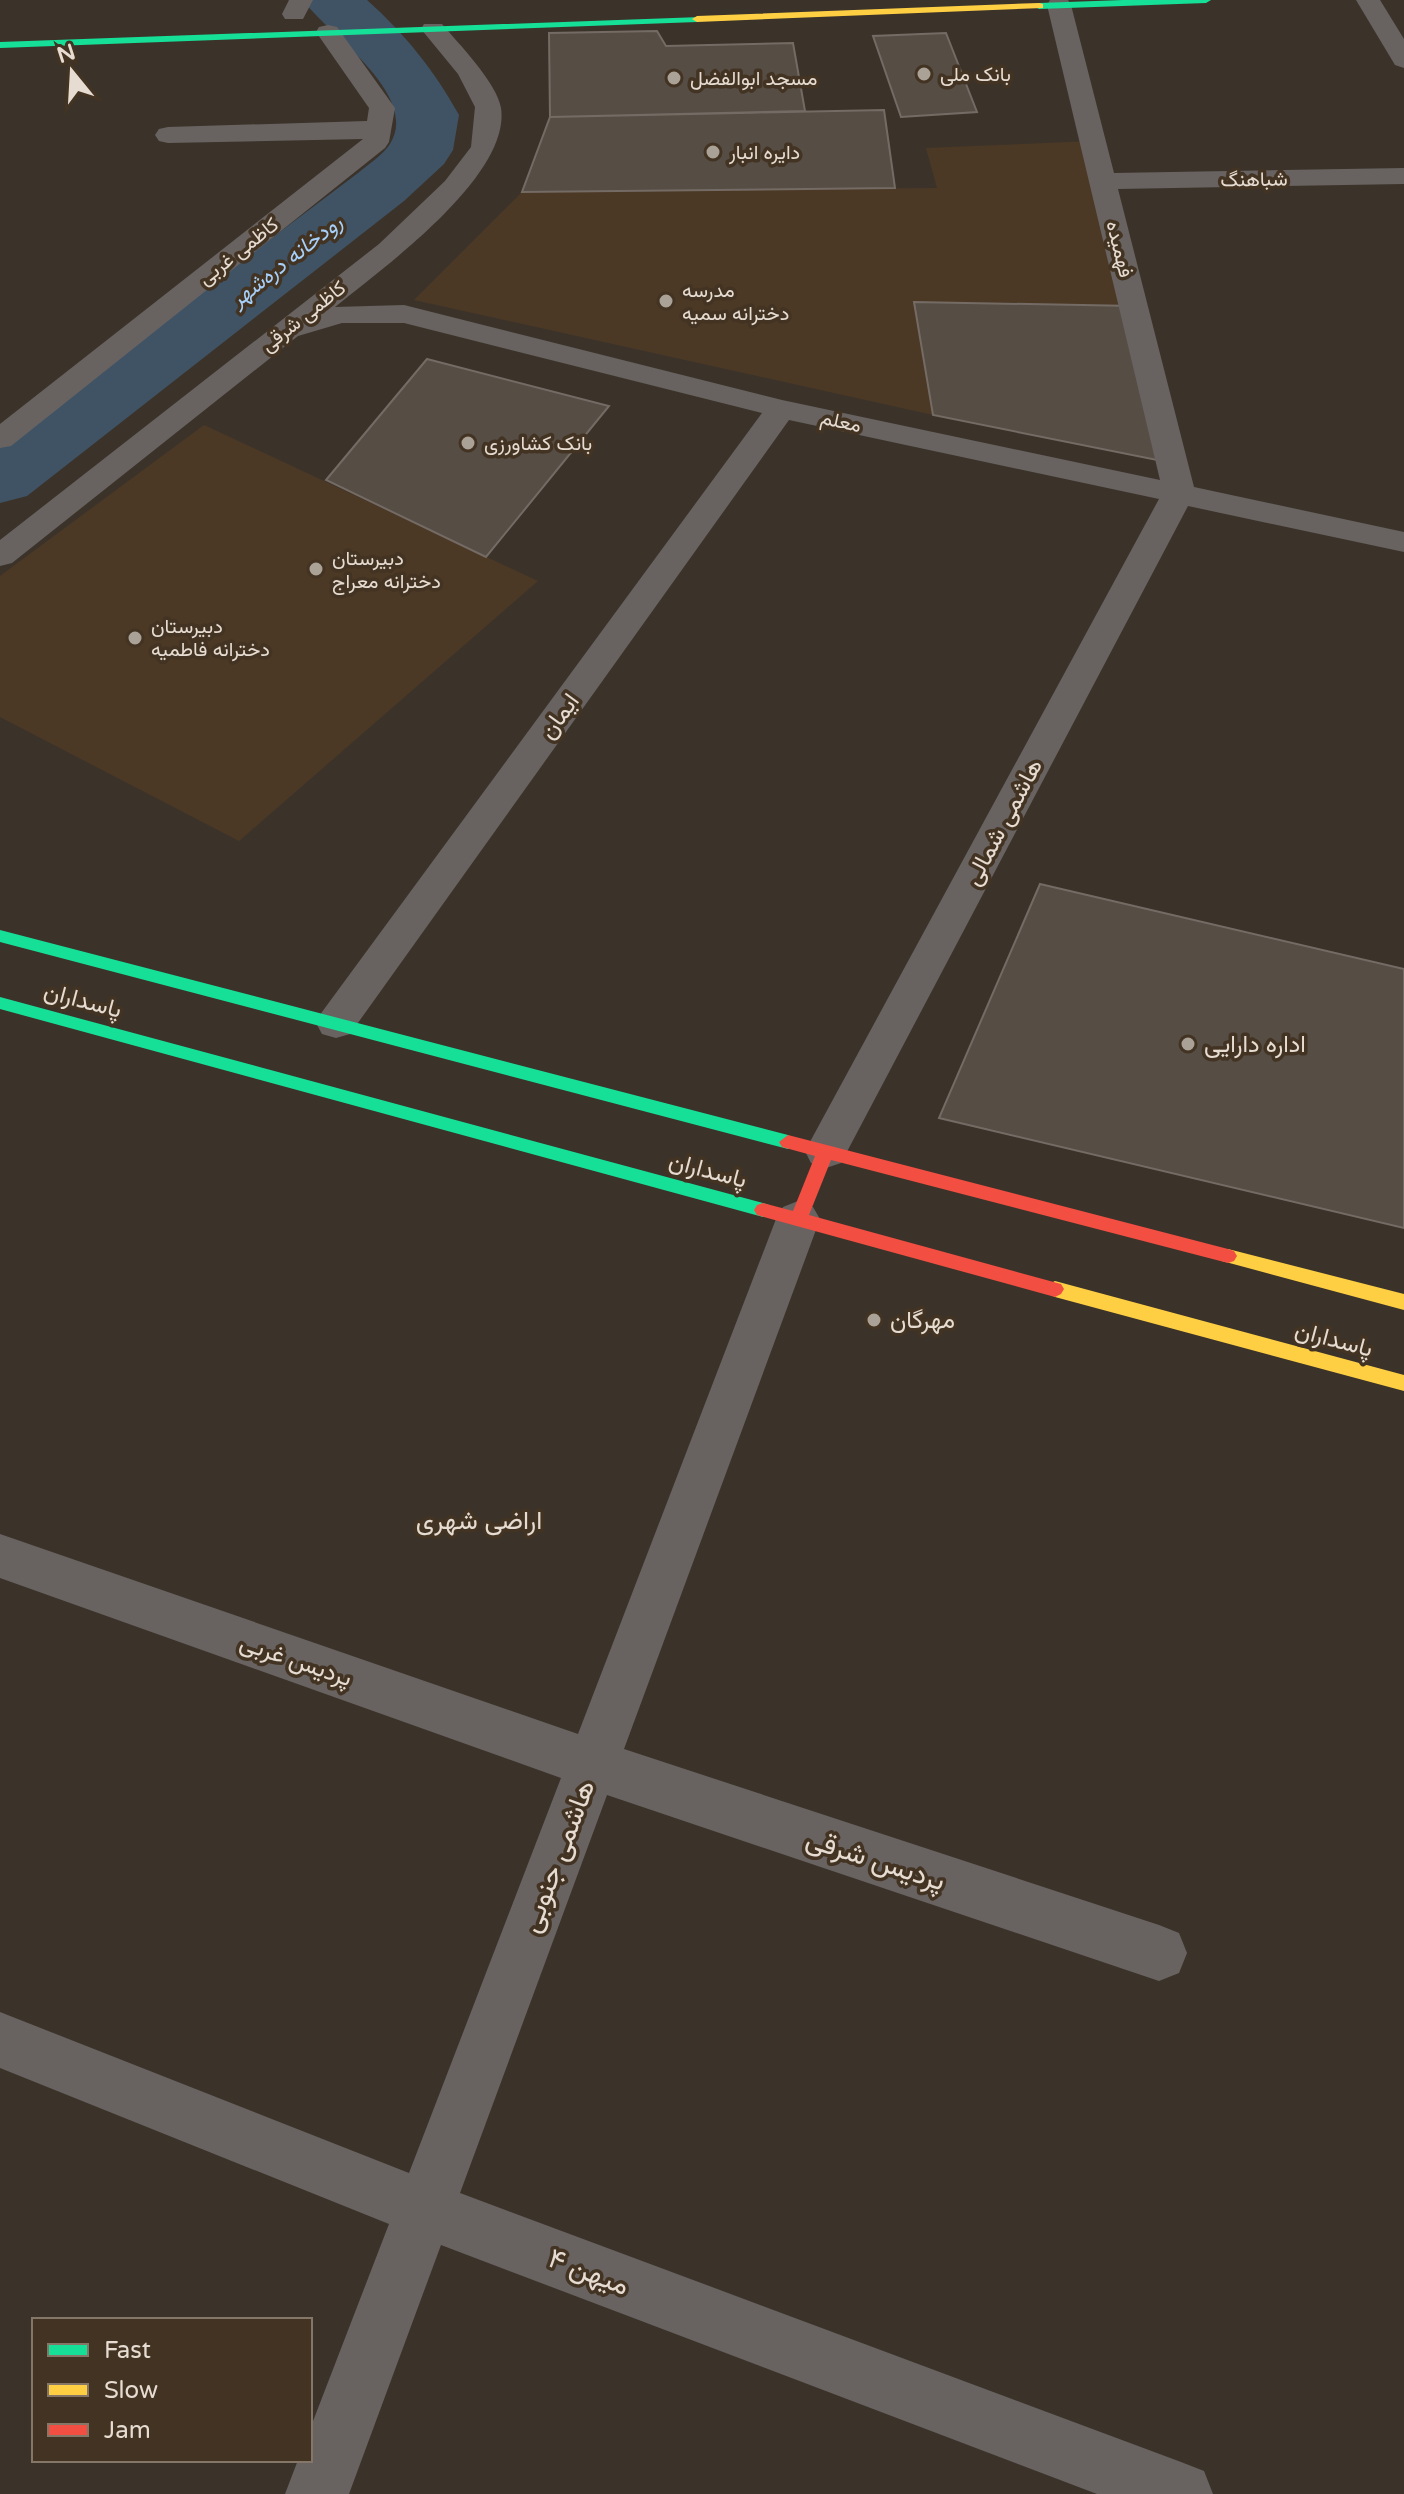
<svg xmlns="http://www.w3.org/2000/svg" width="1404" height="2494" viewBox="0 0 1404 2494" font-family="'Varela Round',Vazirmatn,sans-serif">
<rect width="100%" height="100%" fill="#3b332a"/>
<!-- built -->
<path fill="#4c3925" d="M 1093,141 L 1134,306 L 914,302 L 933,415 L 414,300 L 522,192 L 937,188 L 926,148 Z
M 204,425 L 538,581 L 239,841 L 0,717 L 0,576 Z"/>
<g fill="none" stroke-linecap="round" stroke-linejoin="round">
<!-- river -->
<path fill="#405365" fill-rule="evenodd" d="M 303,0 L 367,0 C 405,34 434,70 459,115 L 453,150 L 444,164 L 404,201 L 27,496 L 0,503 L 0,443 L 358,173 C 367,165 383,155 390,144 C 421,94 327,34 303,0 Z"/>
</g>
<!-- building -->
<path fill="#564d45" stroke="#746b65" stroke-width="2" d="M 657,31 L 666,46 L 793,43 L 805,111 L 550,117 L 549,33 Z
M 946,33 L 977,112 L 901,117 L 873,36 Z
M 884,110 L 895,188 L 522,192 L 550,117 Z
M 914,302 L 1134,306 L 1172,463 L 933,415 Z
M 427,359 L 609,406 L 486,557 L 326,480 Z
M 1040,884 L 1404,969 L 1404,1228 L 939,1118 Z"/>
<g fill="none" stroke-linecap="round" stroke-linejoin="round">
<!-- street -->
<path fill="#686361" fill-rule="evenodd" d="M 289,0 L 313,0 L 303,19 L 285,19 L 282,14 Z
M 1050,0 L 1068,0 L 1071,5 L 1114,173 L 1404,168 L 1404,184 L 1118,189 L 1194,487 L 1404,532 L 1404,552 L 1188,506 L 841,1163 L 826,1168 L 811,1163 L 805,1151 L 1159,499 L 789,420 L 350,1034 L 336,1038 L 322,1034 L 316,1023 L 322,1012 L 762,413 L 404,323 L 342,323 L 298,336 L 12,563 L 0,566 L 0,540 L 379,244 L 445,181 L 471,147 L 475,107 L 458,74 L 421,29 L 424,24 L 442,24 C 458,43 497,83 501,108 C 511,176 383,268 335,307 L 404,305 L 782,400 L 1160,480 L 1047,5 Z
M 1356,0 L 1380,0 L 1404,39 L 1404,68 L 1395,65 Z
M 328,25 L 337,27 L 395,108 L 389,142 L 385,148 L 11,446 L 0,448 L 0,424 L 363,139 L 168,143 L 159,141 L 155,135 L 159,129 L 168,127 L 367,121 L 369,108 L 316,32 L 319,27 Z
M 798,1201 L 813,1207 L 820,1219 L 624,1749 L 1159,1925 L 1179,1933 L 1187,1953 L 1179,1973 L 1159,1981 L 607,1795 L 460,2193 L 1181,2462 L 1204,2471 L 1213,2494 L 1097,2494 L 441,2245 L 349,2494 L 285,2494 L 298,2460 L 310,2460 L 310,2429 L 389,2224 L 0,2068 L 0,2012 L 409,2173 L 561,1778 L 0,1578 L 0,1534 L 578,1734 L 776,1219 L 783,1207 Z"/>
<!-- fast -->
<path fill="#16e098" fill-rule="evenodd" d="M 1123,0 L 1211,0 L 1206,3 L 1039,9 L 1034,6 L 1039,3 Z
M 701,17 L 702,19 L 697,22 L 0,48 L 0,42 Z
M 0,930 L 788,1135 L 797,1142 L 788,1149 L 0,942 Z
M 0,997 L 763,1203 L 769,1205 L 772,1210 L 769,1215 L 763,1217 L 0,1009 Z"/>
<!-- slow -->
<path fill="#ffcf43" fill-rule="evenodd" d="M 1039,3 L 1043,4 L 1043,8 L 697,22 L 692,19 L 697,16 Z
M 1228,1249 L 1404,1294 L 1404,1310 L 1222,1261 L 1219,1256 L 1222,1251 Z
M 1055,1281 L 1404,1375 L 1404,1391 L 1055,1297 L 1049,1294 L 1046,1289 L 1049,1284 Z"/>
<!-- jam -->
<path fill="#f24e42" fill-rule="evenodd" d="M 788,1135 L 1228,1249 L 1234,1251 L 1237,1256 L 1234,1261 L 1228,1263 L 831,1160 L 809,1215 L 1061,1284 L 1064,1289 L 1061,1294 L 1055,1297 L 757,1215 L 754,1210 L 757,1205 L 763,1203 L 793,1211 L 815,1156 L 782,1147 L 779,1142 Z"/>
</g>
<!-- markers -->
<g fill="#aaa197" stroke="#433322" stroke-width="3">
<circle cx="924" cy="74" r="8"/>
<circle cx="674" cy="78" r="8"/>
<circle cx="713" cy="152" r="8"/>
<circle cx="666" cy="301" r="8"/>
<circle cx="468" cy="443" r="8"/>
<circle cx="316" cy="569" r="8"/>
<circle cx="135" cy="638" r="8"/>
<circle cx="1188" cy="1044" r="8"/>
<circle cx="874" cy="1320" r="8"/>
</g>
<g text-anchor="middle" stroke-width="7" stroke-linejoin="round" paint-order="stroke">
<!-- far-poi labels -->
<g font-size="20" fill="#e6dcd2" stroke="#433322" text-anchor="start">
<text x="940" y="81">بانک ملی</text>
<text x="690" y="85">مسجد ابوالفضل</text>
<text x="729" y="159">دایره انبار</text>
<text x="682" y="297">مدرسه<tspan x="682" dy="23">دخترانه سمیه</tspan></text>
<text x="484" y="450">بانک کشاورزی</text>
<text x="332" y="565">دبیرستان<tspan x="332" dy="23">دخترانه معراج</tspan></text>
<text x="151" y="633">دبیرستان<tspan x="151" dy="23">دخترانه فاطمیه</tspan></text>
</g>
<!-- far-street labels -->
<g font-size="20" fill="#e6dcd2" stroke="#433322">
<text transform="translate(1254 179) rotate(-1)" y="7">شباهنگ</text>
<text transform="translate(1120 249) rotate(76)" y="7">فهمیده</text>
<text transform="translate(238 251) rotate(-38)" y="7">کاظمی غربی</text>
<text transform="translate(303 316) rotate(-38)" y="7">کاظمی شرقی</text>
<text transform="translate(841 421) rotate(12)" y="7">معلم</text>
</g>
<!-- far-water labels -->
<g font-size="22" font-style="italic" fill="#a6d0fa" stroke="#433322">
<text transform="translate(286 260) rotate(-38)" y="8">رودخانه دره‌شهر</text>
</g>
<!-- street labels -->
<g font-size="24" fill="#e6dcd2" stroke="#433322">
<text transform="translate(559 716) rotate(-54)" y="8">ایمان</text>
<text transform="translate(1003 822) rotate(-62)" y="8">هاشمی شمالی</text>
<text transform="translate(83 1000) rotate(15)" y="8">پاسداران</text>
<text transform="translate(708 1170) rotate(15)" y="8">پاسداران</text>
<text transform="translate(1334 1339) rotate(15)" y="8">پاسداران</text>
<text transform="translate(296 1660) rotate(19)" y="8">پردیس غربی</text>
</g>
<!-- poi labels -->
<g font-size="24" fill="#e6dcd2" stroke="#433322" text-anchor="start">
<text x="1204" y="1052">اداره دارایی</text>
<text x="890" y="1328">مهرگان</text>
</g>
<!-- neighbourhood labels -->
<g font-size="26" fill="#e6dcd2" stroke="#433322">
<text x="479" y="1529">اراضی شهری</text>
</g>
<!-- near-street labels -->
<g font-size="28" fill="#e6dcd2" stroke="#433322">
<text transform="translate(557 1856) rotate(-69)" y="10">هاشمی جنوبی</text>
<text transform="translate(876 1859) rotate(18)" y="10">پردیس شرقی</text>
<text transform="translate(589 2271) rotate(21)" y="10">میهن ۴</text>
</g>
</g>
<!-- legend -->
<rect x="32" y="2318" width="280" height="144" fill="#433322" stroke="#847768" stroke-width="2"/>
<rect x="48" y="2344" width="40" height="12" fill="#16e098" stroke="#847768" stroke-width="2"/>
<text x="104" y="2358" font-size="24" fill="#e6dcd2">Fast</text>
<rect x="48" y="2384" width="40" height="12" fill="#ffcf43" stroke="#847768" stroke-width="2"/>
<text x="104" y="2398" font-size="24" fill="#e6dcd2">Slow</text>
<rect x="48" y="2424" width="40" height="12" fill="#f24e42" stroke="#847768" stroke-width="2"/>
<text x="104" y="2438" font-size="24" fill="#e6dcd2">Jam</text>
<!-- north arrow -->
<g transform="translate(72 72) rotate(342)" stroke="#433322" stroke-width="6" paint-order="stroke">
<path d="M0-6L14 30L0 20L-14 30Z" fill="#e6dcd2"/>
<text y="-12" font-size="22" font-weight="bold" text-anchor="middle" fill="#e6dcd2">N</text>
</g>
</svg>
